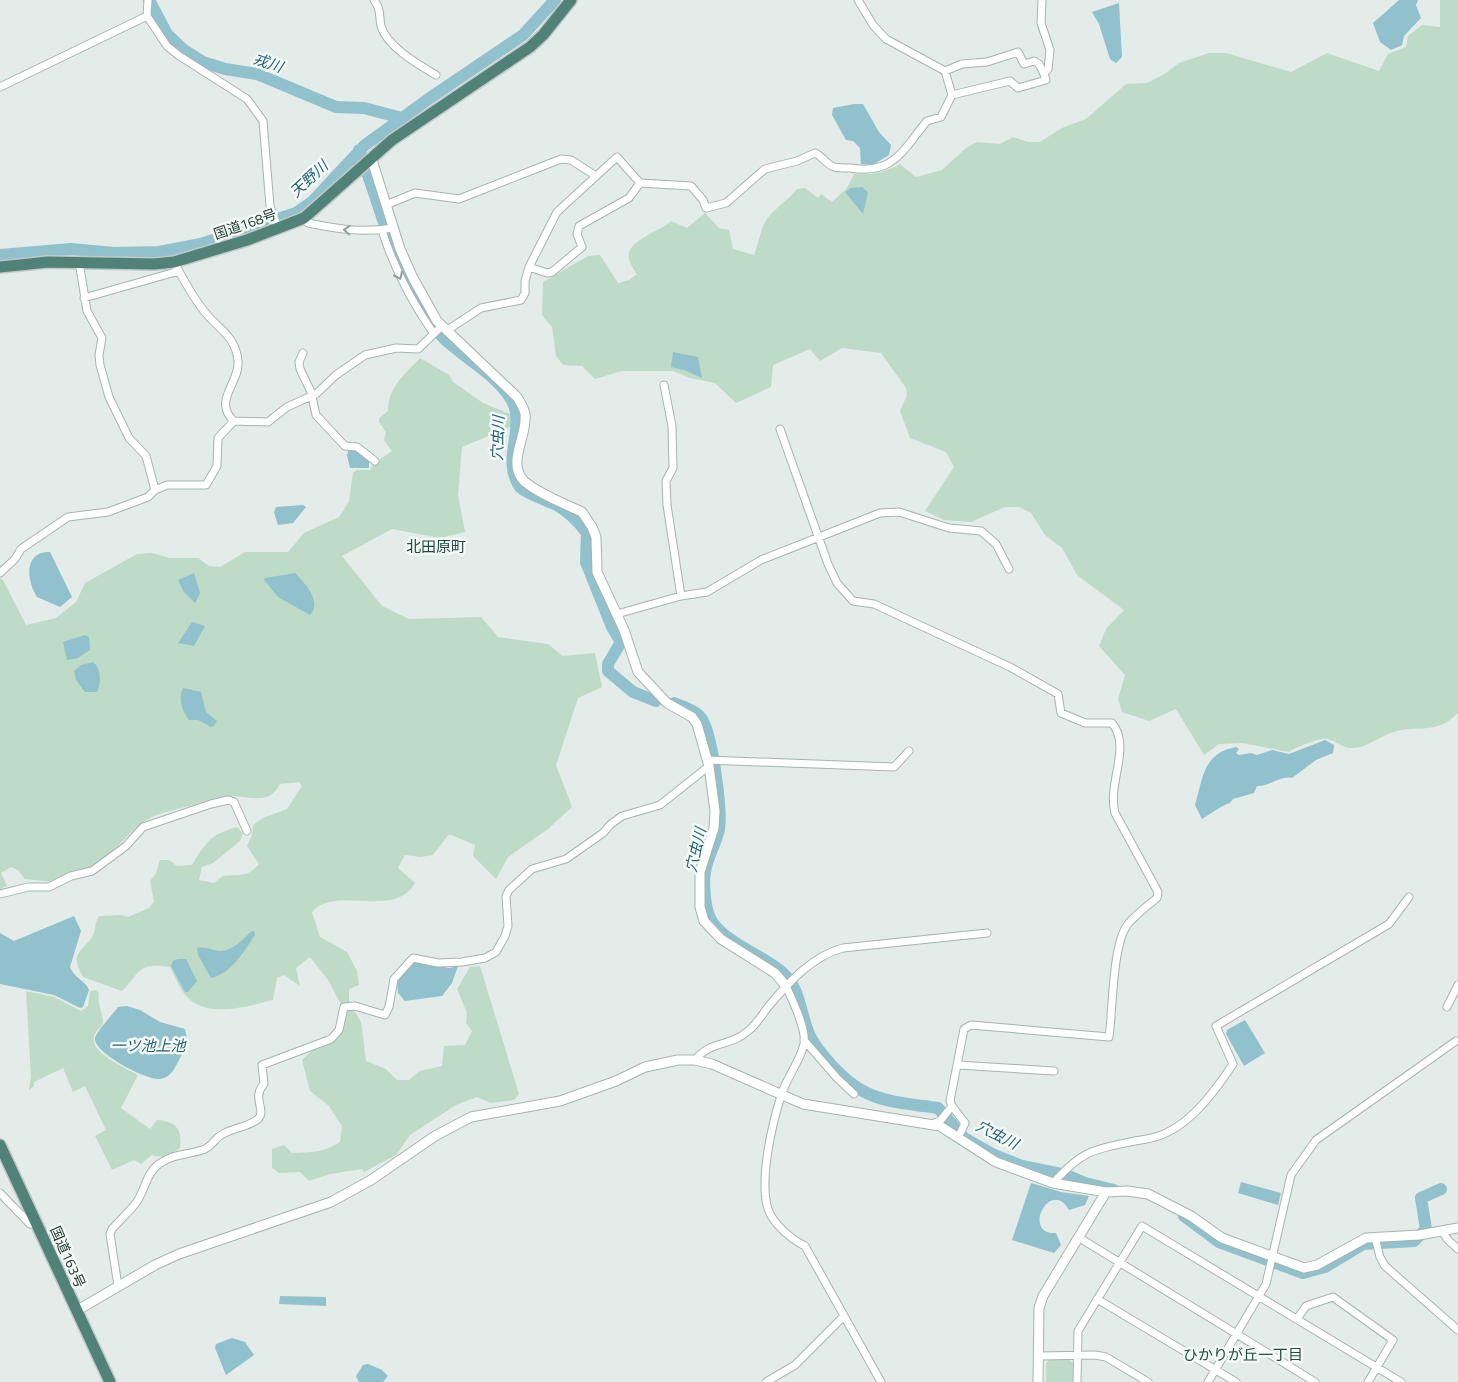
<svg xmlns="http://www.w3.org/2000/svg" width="1458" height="1382" viewBox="0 0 1458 1382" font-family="'Titillium Web','Noto Sans JP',sans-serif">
<rect width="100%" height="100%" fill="#e3ece8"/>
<!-- green -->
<path fill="#bedbc7" d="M 1440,0 L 1458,0 L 1458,713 C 1435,737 1417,723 1391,733 C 1379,737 1364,749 1352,748 C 1342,748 1336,740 1327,739 C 1320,737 1295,748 1289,752 L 1242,743 L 1219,744 L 1204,755 L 1176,709 L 1149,721 L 1122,712 L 1118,699 L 1125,675 L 1099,646 L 1106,629 L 1124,610 L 1077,575 L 1062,548 L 1045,535 L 1031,513 L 1019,507 L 1005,507 L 971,522 L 944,520 L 925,511 L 954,467 L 946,452 L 910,438 L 900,411 L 907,395 L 906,388 L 881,353 L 842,348 L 820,361 L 810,349 L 773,365 L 771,387 L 736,403 L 715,383 L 690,378 L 673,371 L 622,371 L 595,379 L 582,366 L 563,365 L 556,356 L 552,327 L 542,315 L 543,282 L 588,256 L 600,255 L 618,283 L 629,280 L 637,274 C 634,270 630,264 629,259 C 624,241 660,232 671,221 L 687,228 L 705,213 L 719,228 L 729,230 L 733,249 L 754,255 C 758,245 760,233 764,224 C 771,210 788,201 797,189 L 805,188 L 818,198 L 821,194 L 832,202 L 847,188 L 854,174 C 871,175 885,173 900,164 L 916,177 L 942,170 L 966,148 L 977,142 L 1000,144 L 1013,137 L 1028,142 L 1040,142 L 1062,128 L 1086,119 L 1126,84 L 1147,83 L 1163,75 L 1179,63 L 1209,53 L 1226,53 L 1291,72 L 1327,53 L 1379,71 L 1388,54 L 1406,47 L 1408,36 L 1422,25 L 1440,27 Z
M 420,358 L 449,375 L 453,382 L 483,403 L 510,414 L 513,419 L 513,426 L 462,447 L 458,495 L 465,532 L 440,538 L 392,529 L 342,556 L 382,606 L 409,619 L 481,617 L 498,637 L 548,644 L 563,656 L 595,653 L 602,687 L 578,698 L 556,765 L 572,807 L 548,829 L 508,857 L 496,879 L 473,856 L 475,845 L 449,834 L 433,855 L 421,857 L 405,855 L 398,868 L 415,883 C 394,920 336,884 312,912 L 320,937 L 347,952 L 357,971 L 359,985 L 349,989 L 349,1001 L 361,1022 L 366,1061 L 386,1069 L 397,1080 L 409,1080 L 420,1071 L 442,1066 L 444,1046 L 465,1045 L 472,1031 L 466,1023 L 467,1013 L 457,989 L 470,967 L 480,966 L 519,1094 L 514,1100 L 491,1103 L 477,1097 L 456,1105 L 410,1135 L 396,1155 L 364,1172 L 362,1169 L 330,1174 L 309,1181 L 300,1172 L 279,1173 L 272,1168 L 272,1149 L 284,1145 L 292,1153 C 312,1152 323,1153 340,1142 L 342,1126 L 329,1106 L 310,1091 L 302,1060 L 315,1048 L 328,1045 L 341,1030 L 346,1014 L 328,980 L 310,957 L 296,968 L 300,986 L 284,975 L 277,978 L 273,1000 C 248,1006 208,1019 187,997 C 180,990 175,976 170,967 C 137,962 141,972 122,991 L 83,977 C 68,951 84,952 93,935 C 96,929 95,922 99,916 L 121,915 L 128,917 L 149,908 L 154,902 L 150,881 L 156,873 L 160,860 L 169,860 L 177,866 L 192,865 C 207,841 210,835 237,827 L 243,833 L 240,841 L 213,863 L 202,867 L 199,880 L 214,883 L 223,876 C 239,874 247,878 259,864 L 247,846 L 252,835 L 253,825 L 263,818 L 287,809 L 302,786 L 299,782 L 280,784 C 270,805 251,797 233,796 C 221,796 207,801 196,804 C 181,809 162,811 148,819 C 130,830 117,850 99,862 C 85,872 68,872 54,882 L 25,879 L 18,870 L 11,867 L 1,873 L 7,886 L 0,889 L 0,578 L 3,580 L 26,625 L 56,618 L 76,602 L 85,583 L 137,554 L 152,553 L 170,558 L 198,558 L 209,566 L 220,567 L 245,552 L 288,552 L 304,533 L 339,517 L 349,501 L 353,473 L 357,470 L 370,470 L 373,464 L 392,451 L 384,440 L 386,432 L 379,422 L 379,418 L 388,411 C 388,387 405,374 420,358 Z
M 96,990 L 99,993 C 97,1005 104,1017 103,1023 C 101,1028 96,1031 94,1036 C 89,1053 126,1068 138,1075 L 121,1108 L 150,1129 L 157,1120 C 177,1122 182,1129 180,1148 C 171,1155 163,1159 152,1155 L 141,1164 L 134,1160 L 112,1170 L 95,1136 L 106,1130 L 85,1086 L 73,1092 L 63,1068 L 34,1082 L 34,1086 L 29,1090 L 31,1076 L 26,991 L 54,997 L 81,1011 L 88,1006 L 90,991 Z
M 1050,1359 L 1069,1360 L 1073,1363 L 1073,1382 L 1046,1382 L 1046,1363 Z"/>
<!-- water -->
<path fill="#90c1cc" d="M 1399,0 L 1418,0 L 1416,5 L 1421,18 L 1404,36 L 1402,45 L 1391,50 L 1380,42 L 1373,23 Z
M 1119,3 L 1122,57 L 1116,63 L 1110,59 L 1099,24 L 1092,12 Z
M 854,104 L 863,104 L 879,132 L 891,145 L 889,155 L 873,165 L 861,164 L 860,148 L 853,141 L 846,140 L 832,115 L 833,108 Z
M 862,187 L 868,192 L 863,214 L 845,192 L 851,188 Z
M 673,352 L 698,357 L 702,378 L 684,370 L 671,367 Z
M 349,448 L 357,450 L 369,461 L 369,468 L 350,468 L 347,455 Z
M 303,505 L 306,507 L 293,523 L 278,525 L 274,512 L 276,507 Z
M 50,552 L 72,597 L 60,607 L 37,597 C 26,580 24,551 50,552 Z
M 194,573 L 200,593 L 195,603 L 184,592 L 178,580 Z
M 295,573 C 304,582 323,602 310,615 L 278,597 L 264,580 L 265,578 Z
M 192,622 L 205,626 L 194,646 L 178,643 Z
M 85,635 L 89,637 L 90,650 L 78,658 L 67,660 L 63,642 Z
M 93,662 C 101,668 102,682 97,692 L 85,692 L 76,680 L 74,671 L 81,665 Z
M 183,688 L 201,692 L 206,712 L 217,721 L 214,726 L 211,727 L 198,720 L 189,720 C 182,712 178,697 183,688 Z
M 1325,740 L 1334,745 L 1333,753 L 1316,760 L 1292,778 C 1280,775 1269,787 1257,786 L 1254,793 L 1233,799 L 1230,803 C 1221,806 1210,814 1202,819 L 1195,805 C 1203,778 1203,753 1236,747 L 1239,749 L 1236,753 L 1239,755 L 1251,753 L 1257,755 L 1272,750 L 1289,754 Z
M 74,916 L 81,931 L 70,967 C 74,978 85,980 89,990 L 83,1007 L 80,1008 L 54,995 L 0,984 L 0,933 L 14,941 Z
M 252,931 L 254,931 L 255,935 C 245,950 231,974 211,978 L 198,955 L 197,948 C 206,946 213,951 221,951 C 233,951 244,938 252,931 Z
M 178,959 L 186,959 L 197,981 L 188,992 L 185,992 L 171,966 L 173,961 Z
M 413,961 L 449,968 L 458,966 L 452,983 L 442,996 L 405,1001 L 398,993 L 397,979 Z
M 127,1006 L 140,1010 L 160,1022 L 185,1029 C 188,1041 187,1047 180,1058 C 175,1067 172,1077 160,1079 C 148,1081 93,1053 95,1038 C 97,1031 113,1014 118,1007 Z
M 1245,1020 L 1265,1053 L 1244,1066 L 1226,1034 L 1227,1030 Z
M 1241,1182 L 1281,1193 L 1278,1205 L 1238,1193 Z
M 1031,1183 L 1061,1192 L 1089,1196 L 1085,1205 L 1069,1210 C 1050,1177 1021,1235 1056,1233 L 1061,1245 L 1054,1253 L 1012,1240 Z
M 280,1296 L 326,1297 L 326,1306 L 279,1304 Z
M 232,1338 L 245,1342 L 254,1355 L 226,1375 L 215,1348 L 216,1344 Z
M 368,1364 L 382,1370 L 388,1376 L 383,1382 L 359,1382 L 356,1376 L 363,1365 Z"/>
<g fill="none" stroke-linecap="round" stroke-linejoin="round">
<!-- river -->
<path stroke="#90c1cc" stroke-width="12" d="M 149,0 L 167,34 L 184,50 L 203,62 L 225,69 L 257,74 L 336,107 L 364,108 L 402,118
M 359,150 C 382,209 395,276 434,327 C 455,355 493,369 511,399 C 528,427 500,458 520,487 C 525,493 548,501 557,505 C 569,512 579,522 587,533 L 586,562 L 612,627 L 621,642 L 608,664 L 608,671 L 633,692 L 656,701
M 0,255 L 71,249 L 114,253 L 159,252 L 201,244 L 296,213 L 312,202 L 365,145 L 427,100 L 523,35 L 555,0
M 674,703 C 683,707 695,710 701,718 C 712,732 722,810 719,829 C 716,844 707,857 705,872 C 703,883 705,903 708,913 C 715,940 765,955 784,974 C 801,990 800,1015 810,1036 C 814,1044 821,1053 827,1060 C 862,1102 888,1101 938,1108 L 964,1138 L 992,1154 L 1022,1166 L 1066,1175 L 1085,1183 L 1114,1190
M 1184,1216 L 1219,1242 L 1303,1273 L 1325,1267 L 1363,1244 L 1414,1241 L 1426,1229 L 1421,1198 L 1441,1189"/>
<defs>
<path id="minor" d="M 148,0 L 147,16 L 167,46 L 178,55 L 247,99 L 263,121 L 270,206 L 278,228
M 374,0 C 381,9 379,16 381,26 C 387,47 419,65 436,75
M 858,0 L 873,25 L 886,39 L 945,71 L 952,95 L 1010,81 L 1018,88 L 1046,80 L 1044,74 L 1048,69 L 1050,50 L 1041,23 L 1042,0
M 945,71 L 962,64 L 987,62 L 1018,52 L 1024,64 L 1034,61 L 1039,64 L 1044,74
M 0,87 L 147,16
M 386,205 L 415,193 L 459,199 L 561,159 L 571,160 L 596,176
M 304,218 L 308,223 C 337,229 363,233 393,228
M 382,230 C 394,269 411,301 434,334
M 79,262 L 87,311 L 102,338 L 99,355 L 100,365 L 109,397 L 129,438 L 146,456 L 155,490
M 174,262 C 183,279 192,296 204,311 C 217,328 236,336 238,361 C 240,383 212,401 234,421 L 268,422 L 287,407 L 316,394 L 336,375 L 365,355 L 396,348 L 418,349 L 441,327
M 529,267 L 547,273 L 552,272 L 582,247 L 577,234 L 579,226 L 629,198 L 640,183
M 84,298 L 179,271
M 446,331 L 481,308 L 521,300 L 525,293 L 525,281 L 529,267 L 557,212 L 617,157 L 640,183 L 691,186 L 703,200 L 706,208 L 726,203 L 765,169 L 797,161 L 815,153 C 822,156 827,165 834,167 C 839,168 844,168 850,168 C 894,175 902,151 927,121 L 941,117 L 952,95
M 303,353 L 299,362 L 300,369 L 311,392 L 316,415 L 345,446 L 357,447 L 375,461
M 664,385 L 672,426 L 673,468 L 666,481 L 667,505 L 681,596
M 780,429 L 828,564 L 837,583 L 853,601 L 874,604 L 1010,667 L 1058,694 L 1061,713 L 1085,723 L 1112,723 C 1132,747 1107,783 1115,813 L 1158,892 L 1157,898 C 1147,906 1136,914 1128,924 C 1112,944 1113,1010 1109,1037 L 971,1025 L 964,1029 L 950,1101 L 952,1106 L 940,1121 L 931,1124
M 0,573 L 15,559 L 21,549 L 68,517 L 108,512 L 148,497 L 155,490 L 167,485 L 206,485 L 217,466 L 218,438 L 234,421
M 617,614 L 681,596 L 707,592 L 761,560 L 880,513 L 899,512 L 949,528 L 981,531 L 996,544 L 1009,569
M 707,760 L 894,767 L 909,751
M 0,894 L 28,887 L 49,887 L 71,876 L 92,871 L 126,846 L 143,827 L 211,804 L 228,800 L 234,802 L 247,831
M 786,986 C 792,999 807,1030 804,1044 C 800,1062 786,1078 781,1096 C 772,1124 759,1180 768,1209 C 773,1224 791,1239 805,1246 L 881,1382
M 1447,1007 L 1458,985
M 804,1040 L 837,1078 L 854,1094
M 695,1060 C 711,1040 730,1047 748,1031 C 756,1025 762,1015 768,1007 C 788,983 812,956 843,948 L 987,933
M 958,1065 L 1054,1071
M 952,1106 L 965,1123 L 958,1138
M 1053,1183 C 1083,1150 1092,1150 1135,1141 C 1146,1139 1158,1138 1168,1132 C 1195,1119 1217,1088 1233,1064 L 1216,1026 L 1389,924 L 1409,897
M 0,1193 L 30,1224 L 37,1223
M 1442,1231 L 1448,1240 L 1458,1249
M 1078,1237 L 1315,1382
M 1375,1237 L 1380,1257 L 1385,1266 L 1458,1330
M 118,1286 L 110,1234 L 112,1229 C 120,1220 129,1212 136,1203 C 145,1191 146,1173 159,1164 C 172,1154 187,1155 202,1150 C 212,1148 214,1138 223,1134 C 233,1128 248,1127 258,1119 C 267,1110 251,1098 264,1084 L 262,1065 L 331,1039 L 339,1030 L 344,1007 L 355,1006 L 385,1015 L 389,1007 L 394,979 L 413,958 L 438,963 L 462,962 L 485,958 L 496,952 L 505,936 L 508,926 L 506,896 L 509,890 L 532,869 L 566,859 L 603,833 L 611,824 L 622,816 L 660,805 L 709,766
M 1097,1299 L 1236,1382
M 1297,1319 L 1306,1306 L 1333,1297 L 1393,1340 L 1368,1382
M 1039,1356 L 1095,1355 L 1106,1357 L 1148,1382
M 766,1382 L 795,1365 L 844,1316
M 1077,1382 L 1078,1331 L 1142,1226 L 1401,1382
M 1208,1382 L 1266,1284 L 1291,1175 L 1316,1140 L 1456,1041"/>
<path id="tertiary" d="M 371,157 L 400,249 L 413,278 L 437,321 L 517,397 C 520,402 524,408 525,414 C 528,435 506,463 524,481 C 537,493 565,504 582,512 L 592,527 L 596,537 L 597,572 L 624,630 L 638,672 L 667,703 L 692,717 L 697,724 L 709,766 L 715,811 L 714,828 L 700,872 L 700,907 L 704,921 L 721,939 L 775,973 L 786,986
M 76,1311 L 155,1265 L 179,1254 L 331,1202 L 371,1180 L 435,1136 L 471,1117 L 560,1101 L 616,1081 L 645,1067 L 678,1060 L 695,1060 L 712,1064 L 803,1104 L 940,1126 L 996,1162 L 1053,1183 L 1106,1192 L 1127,1191 L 1148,1194 L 1191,1216 L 1222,1238 L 1304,1268 L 1317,1265 L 1366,1238 L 1419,1235 L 1458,1228
M 1038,1382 L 1039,1308 L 1043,1296 L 1106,1192"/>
<path id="trunk" d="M 0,267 L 48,262 L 154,264 L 174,262 L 247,240 L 304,218 L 392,140 L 530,47 L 543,35 L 571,0
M 0,1145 L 110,1382"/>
</defs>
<!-- minor casing -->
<use href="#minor" stroke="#a6b4af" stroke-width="9"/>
<!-- tertiary casing -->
<use href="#tertiary" stroke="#a6b4af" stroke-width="11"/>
<!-- trunk casing -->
<use href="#trunk" stroke="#c2c8c7" stroke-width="14"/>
<!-- minor -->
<use href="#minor" stroke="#fff" stroke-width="7"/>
<!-- tertiary -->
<use href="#tertiary" stroke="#fff" stroke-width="9"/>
<!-- trunk -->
<use href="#trunk" stroke="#508278" stroke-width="11"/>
</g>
<!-- one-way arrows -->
<defs><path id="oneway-chevron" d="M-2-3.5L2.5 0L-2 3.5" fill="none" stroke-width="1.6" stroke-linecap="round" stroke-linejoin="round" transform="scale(1.25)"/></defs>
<g stroke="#929e9a">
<use href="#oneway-chevron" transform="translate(347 230) rotate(-176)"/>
<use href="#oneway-chevron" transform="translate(399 276) rotate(66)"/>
</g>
<g text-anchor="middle" stroke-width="5" stroke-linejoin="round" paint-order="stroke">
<!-- street labels -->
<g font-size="14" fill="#243c36" stroke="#f4f9f6">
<text transform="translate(245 224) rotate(-19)" y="5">国道168号</text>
<text transform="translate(68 1257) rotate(66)" y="5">国道163号</text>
</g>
<!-- water labels -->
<g font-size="15" font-style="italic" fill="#236373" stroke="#f4f9f6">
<text transform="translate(268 63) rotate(19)" y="5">戎川</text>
<text transform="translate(309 179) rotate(-43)" y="5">天野川</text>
<text transform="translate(498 438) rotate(-88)" y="5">穴虫川</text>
<text transform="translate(696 850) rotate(-77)" y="5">穴虫川</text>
<text x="148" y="1051">一ツ池上池</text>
<text transform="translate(997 1135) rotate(27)" y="5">穴虫川</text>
</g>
<!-- neighbourhood labels -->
<g font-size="15" fill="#224c43" stroke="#f4f9f6">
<text x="436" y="552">北田原町</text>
<text x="1243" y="1360">ひかりが丘一丁目</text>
</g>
</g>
</svg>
